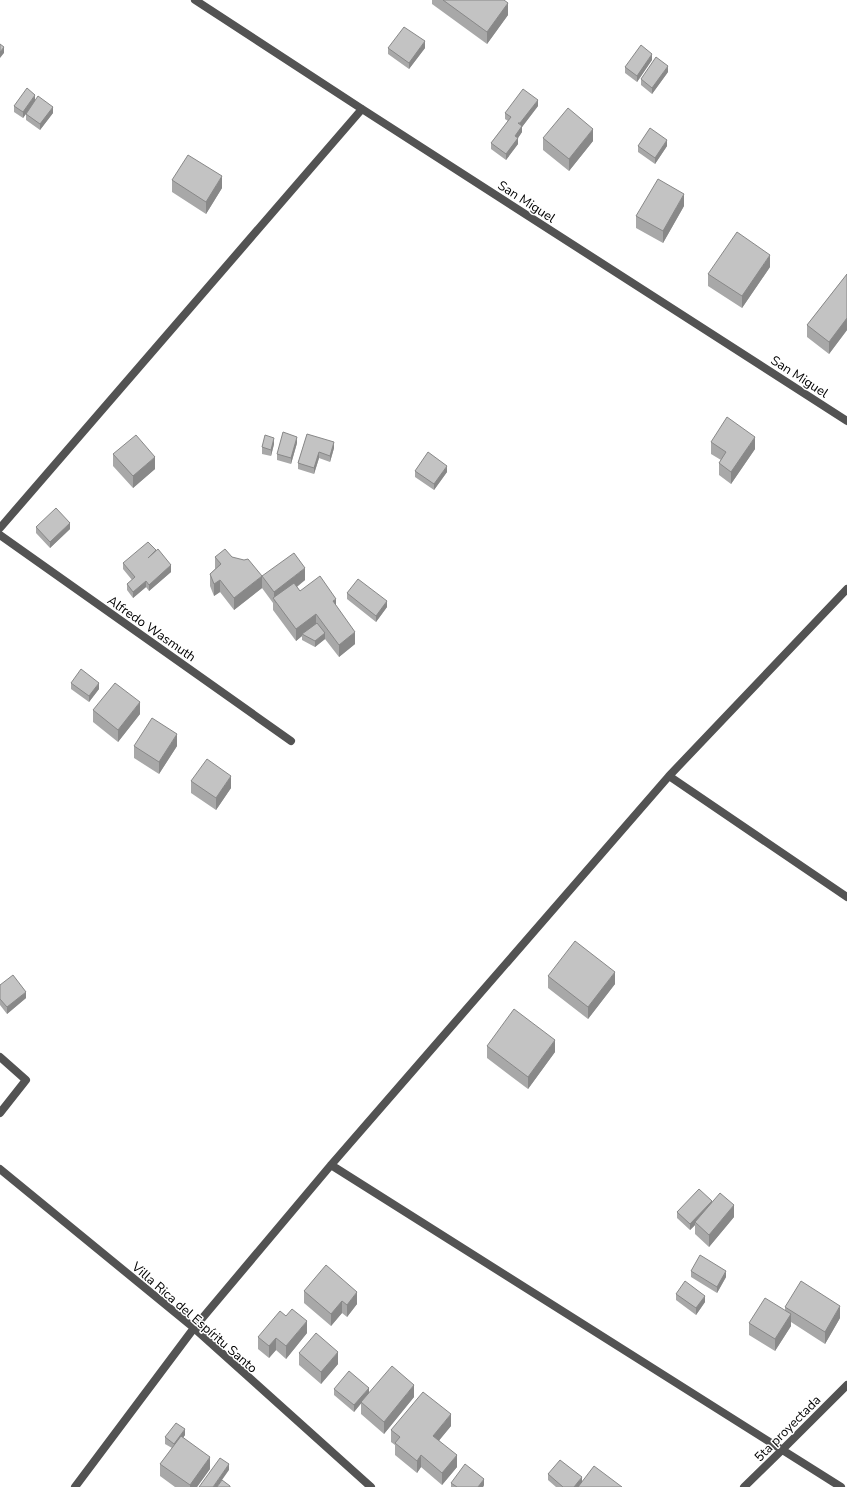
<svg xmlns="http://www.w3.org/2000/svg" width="847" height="1487" viewBox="0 0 847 1487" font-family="'Nunito Sans',sans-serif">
<rect width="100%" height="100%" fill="#fff"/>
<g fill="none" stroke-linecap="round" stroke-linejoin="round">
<!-- street -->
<path stroke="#535353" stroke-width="8" d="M 195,0 L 362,109 L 847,421
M 0,528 L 362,109
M 0,535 L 291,741
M 669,776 L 847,897
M 0,1057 L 26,1080 L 0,1113
M 331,1165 L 841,1487
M 0,1169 L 194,1328 L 371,1487
M 75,1487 L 194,1328 L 331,1165 L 669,776 L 847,589
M 744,1487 L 783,1449 L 847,1385"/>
</g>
<!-- wall -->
<path fill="#a8a8a8" d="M 432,0 L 504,0 L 508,15 L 487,44 L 432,4 Z
M 388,48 L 425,48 L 409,69 L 388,54 Z
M 652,60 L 637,82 L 625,73 L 625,67 Z
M 668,72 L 652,94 L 641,85 L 641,79 Z
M 35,101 L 53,113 L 40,130 L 26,120 L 26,114 L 23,118 L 14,112 L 14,106 Z
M 538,106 L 522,127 L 522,132 L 518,138 L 518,144 L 506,160 L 491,149 L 491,143 L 508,121 L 505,119 L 505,113 Z
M 543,138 L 593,141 L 569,171 L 543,150 Z
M 638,146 L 667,146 L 655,164 L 638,152 Z
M 172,180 L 222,188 L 206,214 L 172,192 Z
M 684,206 L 663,243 L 636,228 L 636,216 Z
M 770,267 L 742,308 L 708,286 L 708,274 Z
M 847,274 L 847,330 L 829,354 L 807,337 L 807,325 Z
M 307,434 L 334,448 L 330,462 L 319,458 L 314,474 L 298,469 L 298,463 Z
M 711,442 L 755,449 L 731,484 L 719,475 L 719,463 L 721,460 L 711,454 Z
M 297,443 L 291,464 L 277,460 L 277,454 Z
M 274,444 L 271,456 L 262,454 L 262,447 Z
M 113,454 L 155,469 L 133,488 L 113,466 Z
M 415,471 L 447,472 L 434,490 L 415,477 Z
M 36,527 L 70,529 L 50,548 L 36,533 Z
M 156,552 L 171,572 L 149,591 L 146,587 L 133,598 L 127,590 L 127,584 L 132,580 L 123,569 L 123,563 Z
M 215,557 L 232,557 L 262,588 L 234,610 L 220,592 L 214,596 L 210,586 L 210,574 L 215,569 Z
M 262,576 L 305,580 L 297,587 L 300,591 L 336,606 L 355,644 L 339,657 L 325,639 L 315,647 L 302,640 L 302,636 L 296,641 L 273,610 L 273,603 L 262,588 Z
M 347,593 L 387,607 L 376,622 L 347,599 Z
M 71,683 L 99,689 L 89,702 L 71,689 Z
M 93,710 L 140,714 L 118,742 L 93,722 Z
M 134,746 L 177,746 L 159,774 L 134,758 Z
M 191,781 L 231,788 L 216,810 L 191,793 Z
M 548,976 L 615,984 L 588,1019 L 548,988 Z
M 0,985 L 26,998 L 7,1014 L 0,1005 Z
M 487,1046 L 555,1052 L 528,1089 L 487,1058 Z
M 712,1202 L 734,1217 L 709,1247 L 695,1234 L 695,1225 L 690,1230 L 677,1218 L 677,1212 Z
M 691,1271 L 726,1277 L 717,1293 L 691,1277 Z
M 304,1291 L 357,1304 L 347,1317 L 342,1313 L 331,1326 L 304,1303 Z
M 676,1294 L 705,1302 L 696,1315 L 676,1300 Z
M 785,1307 L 840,1318 L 825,1344 L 791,1322 L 791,1326 L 775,1351 L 749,1335 L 749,1323 L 785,1311 Z
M 307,1333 L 286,1359 L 276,1350 L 269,1358 L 258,1349 L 258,1337 Z
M 299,1353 L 338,1364 L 321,1384 L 299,1365 Z
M 334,1389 L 369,1394 L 414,1397 L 384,1434 L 361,1414 L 361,1402 L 368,1394 L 354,1412 L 334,1395 Z
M 451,1426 L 439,1440 L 457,1467 L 442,1485 L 421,1467 L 417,1473 L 395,1455 L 395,1445 L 391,1442 L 391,1430 Z
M 185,1435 L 183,1438 L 210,1469 L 197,1487 L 175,1487 L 160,1476 L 160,1464 L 172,1448 L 165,1444 L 165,1437 Z
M 548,1474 L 582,1482 L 622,1487 L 556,1487 L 548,1480 Z
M 451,1483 L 484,1485 L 483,1487 L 451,1487 Z"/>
<!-- shaded-wall -->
<path fill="#888" d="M 508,3 L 508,15 L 487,44 L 487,32 Z
M 425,41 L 425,48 L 409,69 L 409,63 Z
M 4,47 L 4,53 L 0,58 L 0,52 Z
M 652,54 L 652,60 L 637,82 L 637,76 Z
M 668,66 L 668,72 L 652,94 L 652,88 Z
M 35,95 L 35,101 L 23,118 L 23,112 Z
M 538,100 L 538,106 L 522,127 L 522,132 L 518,138 L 518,144 L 506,160 L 506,154 L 515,136 L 520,129 L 520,123 Z
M 53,107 L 53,113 L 40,130 L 40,124 Z
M 593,129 L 593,141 L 569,171 L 569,159 Z
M 667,140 L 667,146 L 655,164 L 655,158 Z
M 222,176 L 222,188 L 206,214 L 206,202 Z
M 684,194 L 684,206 L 663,243 L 663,231 Z
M 770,255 L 770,267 L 742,308 L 742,296 Z
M 847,318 L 847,330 L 829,354 L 829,342 Z
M 297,437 L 297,443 L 291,464 L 291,458 Z
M 755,437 L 755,449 L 731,484 L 731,472 Z
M 274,438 L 274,444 L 271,456 L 271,450 Z
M 334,442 L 334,448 L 330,462 L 330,456 Z
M 319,452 L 319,458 L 314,474 L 314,468 Z
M 155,457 L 155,469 L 133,488 L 133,476 Z
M 447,466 L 447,472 L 434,490 L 434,484 Z
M 70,523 L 70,529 L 50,548 L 50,542 Z
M 171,565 L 171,572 L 149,591 L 149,585 Z
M 305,568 L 305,580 L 276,603 L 274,600 L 274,592 Z
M 262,576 L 262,588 L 234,610 L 234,598 Z
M 220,580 L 220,592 L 214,596 L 214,584 Z
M 146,581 L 146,587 L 133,598 L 133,592 Z
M 336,599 L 336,611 L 333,601 Z
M 387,601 L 387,607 L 376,622 L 376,616 Z
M 316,614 L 316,626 L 302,634 L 302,636 L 296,641 L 296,629 Z
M 355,632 L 355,644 L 339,657 L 339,645 Z
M 325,633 L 325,639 L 315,647 L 315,641 Z
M 99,683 L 99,689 L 89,702 L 89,696 Z
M 140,702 L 140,714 L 118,742 L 118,730 Z
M 177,734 L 177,746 L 159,774 L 159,762 Z
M 231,776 L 231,788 L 216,810 L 216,798 Z
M 615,972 L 615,984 L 588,1019 L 588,1007 Z
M 26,992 L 26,998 L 7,1014 L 7,1007 Z
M 555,1040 L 555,1052 L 528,1089 L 528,1077 Z
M 712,1201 L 712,1207 L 695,1222 L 695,1225 L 690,1230 L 690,1224 Z
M 734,1205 L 734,1217 L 709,1247 L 709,1235 Z
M 726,1271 L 726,1277 L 717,1293 L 717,1287 Z
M 357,1292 L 357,1304 L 347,1317 L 347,1305 Z
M 705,1296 L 705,1302 L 696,1315 L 696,1308 Z
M 342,1301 L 342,1313 L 331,1326 L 331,1314 Z
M 840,1306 L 840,1318 L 825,1344 L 825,1332 Z
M 791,1314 L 791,1326 L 775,1351 L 775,1339 Z
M 307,1321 L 307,1333 L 286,1359 L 286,1346 Z
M 276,1338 L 276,1350 L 269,1358 L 269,1346 Z
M 338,1352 L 338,1364 L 321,1384 L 321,1372 Z
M 414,1385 L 414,1397 L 384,1434 L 384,1422 Z
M 369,1388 L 369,1394 L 354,1412 L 354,1405 Z
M 451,1414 L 451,1426 L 433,1448 L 433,1436 Z
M 185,1429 L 185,1435 L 174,1450 L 174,1444 Z
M 421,1455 L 421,1467 L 417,1473 L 417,1461 Z
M 457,1455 L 457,1467 L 442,1485 L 442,1473 Z
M 210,1457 L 210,1469 L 197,1487 L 190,1487 L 190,1485 Z
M 229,1464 L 229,1470 L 217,1487 L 213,1487 Z
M 582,1477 L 582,1483 L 579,1487 L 574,1487 Z
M 484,1479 L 484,1485 L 483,1487 L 478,1487 Z"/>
<!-- building -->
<path fill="#c3c3c3" stroke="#888" d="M 443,0 L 504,0 L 508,3 L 487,32 Z
M 404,27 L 425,41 L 409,63 L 388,48 Z
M 0,44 L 4,47 L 0,52 Z
M 641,45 L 652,54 L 637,76 L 625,67 Z
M 656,57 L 668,66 L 652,88 L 641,79 Z
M 27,88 L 35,95 L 23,112 L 14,106 Z
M 523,89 L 538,100 L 520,123 L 518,123 L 522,126 L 515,136 L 518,138 L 506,154 L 491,143 L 511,117 L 505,113 Z
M 38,96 L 53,107 L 40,124 L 26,114 Z
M 568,108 L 593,129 L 569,159 L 543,138 Z
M 650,128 L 667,140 L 655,158 L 638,146 Z
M 188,155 L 222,176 L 206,202 L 172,180 Z
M 658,179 L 684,194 L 663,231 L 636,216 Z
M 737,232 L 770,255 L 742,296 L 708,274 Z
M 847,274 L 847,318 L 829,342 L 807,325 Z
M 727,417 L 755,437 L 731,472 L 719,463 L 726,452 L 711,442 Z
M 283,432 L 297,437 L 291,458 L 277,454 Z
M 307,434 L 334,442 L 330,456 L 319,452 L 314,468 L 298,463 Z
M 136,435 L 155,457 L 133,476 L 113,454 Z
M 265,435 L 274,438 L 271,450 L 262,447 Z
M 428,452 L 447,466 L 434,484 L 415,471 Z
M 56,508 L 70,523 L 50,542 L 36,527 Z
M 148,542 L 156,550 L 148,558 L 158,549 L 171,565 L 149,585 L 146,581 L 133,592 L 127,584 L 135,577 L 123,563 Z
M 225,549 L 232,557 L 244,560 L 248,559 L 262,576 L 234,598 L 220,580 L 214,584 L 210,574 L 221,564 L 215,557 Z
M 294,553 L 305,568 L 274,592 L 262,576 Z
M 320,576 L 336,599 L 333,601 L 355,632 L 339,645 L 316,614 L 296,629 L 273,598 L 294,583 L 300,591 Z
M 358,579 L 387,601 L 376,616 L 347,593 Z
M 317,623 L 325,633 L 315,641 L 302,634 Z
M 81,669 L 99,683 L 89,696 L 71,683 Z
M 115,683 L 140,702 L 118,730 L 93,710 Z
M 152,718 L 177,734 L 159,762 L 134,746 Z
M 207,759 L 231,776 L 216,798 L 191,781 Z
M 575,941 L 615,972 L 588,1007 L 548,976 Z
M 13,975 L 26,992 L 7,1007 L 0,999 L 0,985 Z
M 514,1009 L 555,1040 L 528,1077 L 487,1046 Z
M 699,1189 L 712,1201 L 690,1224 L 677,1212 Z
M 720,1193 L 734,1205 L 709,1235 L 695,1222 Z
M 700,1255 L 726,1271 L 717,1287 L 691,1271 Z
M 326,1265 L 357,1292 L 347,1305 L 342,1301 L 331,1314 L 304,1291 Z
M 685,1281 L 705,1296 L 696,1308 L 676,1294 Z
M 801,1281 L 840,1306 L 825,1332 L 785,1307 Z
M 765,1298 L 791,1314 L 775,1339 L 749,1323 Z
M 292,1309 L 307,1321 L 286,1346 L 276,1338 L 269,1346 L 258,1337 L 280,1311 L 286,1316 Z
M 316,1333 L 338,1352 L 321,1372 L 299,1353 Z
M 392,1366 L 414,1385 L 384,1422 L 361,1402 Z
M 349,1371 L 369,1388 L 354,1405 L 334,1389 Z
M 423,1392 L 451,1414 L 433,1436 L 457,1455 L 442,1473 L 421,1455 L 417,1461 L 395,1443 L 400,1437 L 391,1430 Z
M 176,1423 L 185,1429 L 174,1444 L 165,1437 Z
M 181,1436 L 210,1457 L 190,1485 L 160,1464 Z
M 220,1458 L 229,1464 L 213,1487 L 199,1487 Z
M 560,1460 L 582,1477 L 574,1487 L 563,1487 L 548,1474 Z
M 465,1464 L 484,1479 L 478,1487 L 457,1487 L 451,1483 Z
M 594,1466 L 622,1487 L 578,1487 Z
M 222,1480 L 230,1486 L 230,1487 L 217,1487 Z"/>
<g text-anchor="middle" stroke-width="3" stroke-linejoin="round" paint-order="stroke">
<!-- street labels -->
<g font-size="13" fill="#000" stroke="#fff">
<text transform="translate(527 201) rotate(33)" y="5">San Miguel</text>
<text transform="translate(800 376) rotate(33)" y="5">San Miguel</text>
<text transform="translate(152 628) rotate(35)" y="5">Alfredo Wasmuth</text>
<text transform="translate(195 1317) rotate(41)" y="5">Villa Rica del Espíritu Santo</text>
<text transform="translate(787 1428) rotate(-45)" y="5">5ta proyectada</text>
</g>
</g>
</svg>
